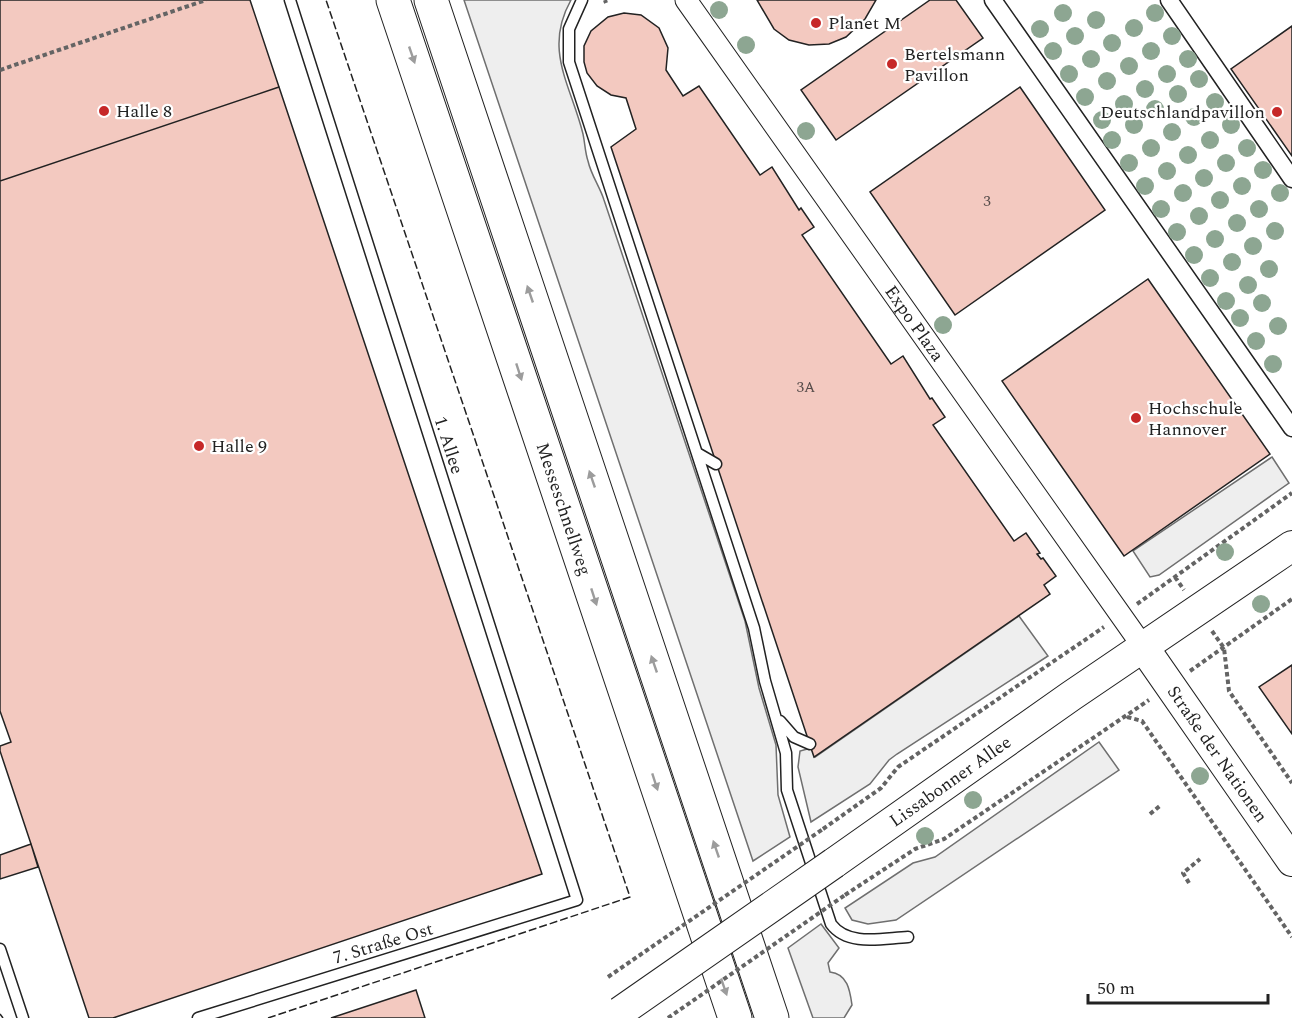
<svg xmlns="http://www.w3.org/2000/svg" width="1292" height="1018" viewBox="0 0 1292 1018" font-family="Spectral,serif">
<rect width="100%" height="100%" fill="#fff"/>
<!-- green -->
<path fill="#eee" stroke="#6f6f6f" stroke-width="1.5" d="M 464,0 L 571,0 C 543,50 571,85 583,134 C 585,143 585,152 588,161 C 591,175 600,187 604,200 L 745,621 L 759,688 L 776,745 L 778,795 L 790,837 L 753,861 Z
M 1272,457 L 1289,483 L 1159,575 L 1150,577 L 1133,551 Z
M 1019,616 L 1048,656 L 897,754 L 889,760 L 870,784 L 811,822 L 798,767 L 800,751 L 811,748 L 815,757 Z
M 1099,742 L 1119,770 L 896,920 L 868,924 L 852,920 L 845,908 L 913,863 L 935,857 Z
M 821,924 L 839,948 L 828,963 L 830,972 C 848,974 850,991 852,1005 L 844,1018 L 813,1018 L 788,948 Z"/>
<!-- building -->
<path fill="#f3c9c0" stroke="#222" stroke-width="1.5" d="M 0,0 L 250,0 L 279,87 L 0,181 Z
M 757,0 L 876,0 L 865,19 L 846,37 L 829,44 L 809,45 L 789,40 L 774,29 Z
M 930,0 L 956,0 L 983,38 L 836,140 L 801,90 Z
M 624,13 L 641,15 L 659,28 L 668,48 L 666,70 L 683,96 L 699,86 L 760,175 L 772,167 L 799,210 L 801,208 L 814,227 L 802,235 L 891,364 L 903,356 L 930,399 L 932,398 L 945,417 L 933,425 L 1014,541 L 1026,533 L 1040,553 L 1037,554 L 1041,559 L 1043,558 L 1056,576 L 1044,585 L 1050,594 L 814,757 L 611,147 L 636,129 L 626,98 L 611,95 L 597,86 L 587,73 L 584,62 L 584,46 L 591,31 L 608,17 Z
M 1292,26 L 1292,156 L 1231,69 Z
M 279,87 L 542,874 L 113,1018 L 89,1018 L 0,751 L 0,746 L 11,742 L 0,711 L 0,181 Z
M 1020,87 L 1105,210 L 955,315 L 870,192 Z
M 1148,279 L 1270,454 L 1124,556 L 1002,381 Z
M 1292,665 L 1292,734 L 1259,687 Z
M 31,844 L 38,867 L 0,879 L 0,855 Z
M 416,990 L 425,1018 L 331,1018 Z"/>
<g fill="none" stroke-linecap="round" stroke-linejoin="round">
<defs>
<path id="service" d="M 582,0 L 569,29 L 569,62 L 754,628 L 765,681 L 786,753 L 787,790 L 831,924 C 848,947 883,938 908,937
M 697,453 L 716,464
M 780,721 L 794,737 L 810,744
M 0,949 L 23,1018
M 198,1018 L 577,900 L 290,0"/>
<path id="pedestrian" d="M 993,0 L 1292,428
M 1169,0 L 1292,179"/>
<g id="minor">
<path id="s1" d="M 686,0 L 1144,648"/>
</g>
<g id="secondary">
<path id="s2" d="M 1144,648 L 1292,861"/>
<path id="s3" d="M 834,863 L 1071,696 L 1292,546"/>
</g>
<g id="trunk">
<path id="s4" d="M 393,0 L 735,1018"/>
<path d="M 431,0 L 772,1018"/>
</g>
</defs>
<!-- service casing -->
<use href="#service" stroke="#222" stroke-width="13"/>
<!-- pedestrian casing -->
<use href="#pedestrian" stroke="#222" stroke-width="19"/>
<!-- minor casing -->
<use href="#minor" stroke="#222" stroke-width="23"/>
<!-- secondary casing -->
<use href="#secondary" stroke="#222" stroke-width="32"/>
<!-- trunk casing -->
<use href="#trunk" stroke="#222" stroke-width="35"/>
<!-- path -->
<path stroke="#646464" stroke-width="4" stroke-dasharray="4.5 3" stroke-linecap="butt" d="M 605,0 L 606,3
M 0,70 L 206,0
M 1175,577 L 1184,590
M 1137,604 L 1292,493
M 1212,631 L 1224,648 L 1229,691 L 1292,783
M 1190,671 L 1292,599
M 1127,717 L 1142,721 L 1292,937
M 1150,814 L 1161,805
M 823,829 L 881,788 L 898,767 L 1104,627
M 1189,883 L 1183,873 L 1200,859
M 845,895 L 915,849 L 944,839 L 1149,700"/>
<!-- service -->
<use href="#service" stroke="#fff" stroke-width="10"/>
<!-- pedestrian -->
<use href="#pedestrian" stroke="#fff" stroke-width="16"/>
<!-- minor -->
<use href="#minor" stroke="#fff" stroke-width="21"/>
<!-- secondary -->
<use href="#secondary" stroke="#fff" stroke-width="30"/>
<!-- trunk -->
<use href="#trunk" stroke="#fff" stroke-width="33"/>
<defs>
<path id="secondary-bridge" d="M 620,1012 L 834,863"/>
</defs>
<!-- secondary-bridge casing -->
<use href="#secondary-bridge" stroke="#222" stroke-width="32" stroke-linecap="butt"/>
<!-- path-bridge -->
<path stroke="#646464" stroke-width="4" stroke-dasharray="4.5 3" stroke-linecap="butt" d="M 608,977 L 823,829
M 668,1018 L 845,895"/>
<!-- secondary-bridge -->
<use href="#secondary-bridge" stroke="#fff" stroke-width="30"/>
<!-- fence -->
<path stroke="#222" stroke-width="1.5" stroke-dasharray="8 3" stroke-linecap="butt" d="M 0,1014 L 3,1018
M 268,1018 L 630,897 L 326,0"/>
</g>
<!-- trees -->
<g fill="#8da692">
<circle cx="719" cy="10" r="9"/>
<circle cx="1063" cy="13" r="9"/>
<circle cx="1155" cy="13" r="9"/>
<circle cx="1096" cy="20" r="9"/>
<circle cx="1134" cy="28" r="9"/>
<circle cx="1040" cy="29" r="9"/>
<circle cx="1075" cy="36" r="9"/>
<circle cx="1172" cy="36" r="9"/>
<circle cx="1112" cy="43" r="9"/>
<circle cx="746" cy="45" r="9"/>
<circle cx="1053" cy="51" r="9"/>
<circle cx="1151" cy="51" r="9"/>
<circle cx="1091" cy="59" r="9"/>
<circle cx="1188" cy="59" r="9"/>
<circle cx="1129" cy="66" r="9"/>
<circle cx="1069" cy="74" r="9"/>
<circle cx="1167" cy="74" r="9"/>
<circle cx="1199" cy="79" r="9"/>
<circle cx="1107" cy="81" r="9"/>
<circle cx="1145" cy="89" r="9"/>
<circle cx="1178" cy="94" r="9"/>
<circle cx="1085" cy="97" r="9"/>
<circle cx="1215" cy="102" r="9"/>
<circle cx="1124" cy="104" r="9"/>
<circle cx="1155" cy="109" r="9"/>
<circle cx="1194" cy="117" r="9"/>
<circle cx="1102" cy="120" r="9"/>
<circle cx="1134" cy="125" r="9"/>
<circle cx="1231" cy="125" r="9"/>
<circle cx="806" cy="131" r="9"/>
<circle cx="1172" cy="132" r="9"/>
<circle cx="1112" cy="140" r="9"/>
<circle cx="1210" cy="140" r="9"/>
<circle cx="1151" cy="148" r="9"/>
<circle cx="1247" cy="148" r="9"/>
<circle cx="1188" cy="155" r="9"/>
<circle cx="1129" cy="163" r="9"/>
<circle cx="1226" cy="163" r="9"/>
<circle cx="1263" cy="170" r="9"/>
<circle cx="1167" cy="171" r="9"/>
<circle cx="1204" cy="178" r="9"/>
<circle cx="1145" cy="186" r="9"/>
<circle cx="1242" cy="186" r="9"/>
<circle cx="1183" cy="193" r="9"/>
<circle cx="1280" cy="193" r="9"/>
<circle cx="1220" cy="200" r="9"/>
<circle cx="1161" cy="209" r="9"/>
<circle cx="1259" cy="209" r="9"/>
<circle cx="1199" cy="216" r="9"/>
<circle cx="1237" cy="223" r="9"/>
<circle cx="1275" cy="231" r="9"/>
<circle cx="1177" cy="232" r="9"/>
<circle cx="1215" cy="239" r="9"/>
<circle cx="1253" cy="246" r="9"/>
<circle cx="1194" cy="255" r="9"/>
<circle cx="1232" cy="262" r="9"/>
<circle cx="1269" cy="269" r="9"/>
<circle cx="1210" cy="278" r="9"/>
<circle cx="1248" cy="285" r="9"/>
<circle cx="1226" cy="301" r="9"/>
<circle cx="1262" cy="303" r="9"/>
<circle cx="1240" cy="318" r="9"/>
<circle cx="943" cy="325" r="9"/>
<circle cx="1278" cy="326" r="9"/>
<circle cx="1256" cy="341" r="9"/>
<circle cx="1273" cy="364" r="9"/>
<circle cx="1225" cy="552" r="9"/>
<circle cx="1261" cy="604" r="9"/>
<circle cx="1200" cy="776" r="9"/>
<circle cx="973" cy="800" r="9"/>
<circle cx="925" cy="836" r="9"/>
</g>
<!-- one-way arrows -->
<defs><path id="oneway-solid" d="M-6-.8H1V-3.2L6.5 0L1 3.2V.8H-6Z" transform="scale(1.5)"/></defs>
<g fill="#9c9c9c">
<use href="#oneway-solid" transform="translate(412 55) rotate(71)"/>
<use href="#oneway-solid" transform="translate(530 294) rotate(-109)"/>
<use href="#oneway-solid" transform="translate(519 372) rotate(72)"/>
<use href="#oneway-solid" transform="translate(592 479) rotate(-109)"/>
<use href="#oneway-solid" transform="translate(594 597) rotate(72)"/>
<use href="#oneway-solid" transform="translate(654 664) rotate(-109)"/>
<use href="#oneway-solid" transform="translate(655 782) rotate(72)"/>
<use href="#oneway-solid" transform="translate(716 849) rotate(-109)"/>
<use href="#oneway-solid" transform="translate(724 987) rotate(71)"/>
</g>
<!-- markers -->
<g fill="#c62828" stroke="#fff" stroke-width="2">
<circle cx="816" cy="23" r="6"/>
<circle cx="892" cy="64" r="6"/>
<circle cx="104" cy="111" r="6"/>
<circle cx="1277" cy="112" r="6"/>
<circle cx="1136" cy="418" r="6"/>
<circle cx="199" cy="446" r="6"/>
</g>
<g text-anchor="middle" stroke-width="4.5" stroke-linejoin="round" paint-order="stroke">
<!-- number labels -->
<g font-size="15" fill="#564c4a">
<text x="987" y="206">3</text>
<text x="806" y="392">3A</text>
</g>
<!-- poi labels -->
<g font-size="18" fill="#222" stroke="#fff" text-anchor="start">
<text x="828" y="29">Planet M</text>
<text x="904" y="60">Bertelsmann<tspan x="904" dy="21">Pavillon</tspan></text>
<text x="116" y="117">Halle 8</text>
<text x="1265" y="118" text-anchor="end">Deutschlandpavillon</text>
<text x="1148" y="414">Hochschule<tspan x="1148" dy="21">Hannover</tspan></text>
<text x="211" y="452">Halle 9</text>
</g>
<!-- street labels -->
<g font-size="18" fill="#222" stroke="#fff">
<text dy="6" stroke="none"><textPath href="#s1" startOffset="396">Expo Plaza</textPath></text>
<text transform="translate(449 445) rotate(72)" y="6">1. Allee</text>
<text dy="6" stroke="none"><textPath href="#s4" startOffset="537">Messeschnellweg</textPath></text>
<text dy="6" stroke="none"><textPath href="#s2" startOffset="129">Straße der Nationen</textPath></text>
<text dy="6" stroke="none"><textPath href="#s3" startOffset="142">Lissabonner Allee</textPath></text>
<text transform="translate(383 943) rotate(-17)" y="6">7. Straße Ost</text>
</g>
</g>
<!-- scale -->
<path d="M1088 994v9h180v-9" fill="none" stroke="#222222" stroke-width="3"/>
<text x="1097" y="994" font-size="18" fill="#222222" stroke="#ffffff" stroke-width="4.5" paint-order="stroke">50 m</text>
</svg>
